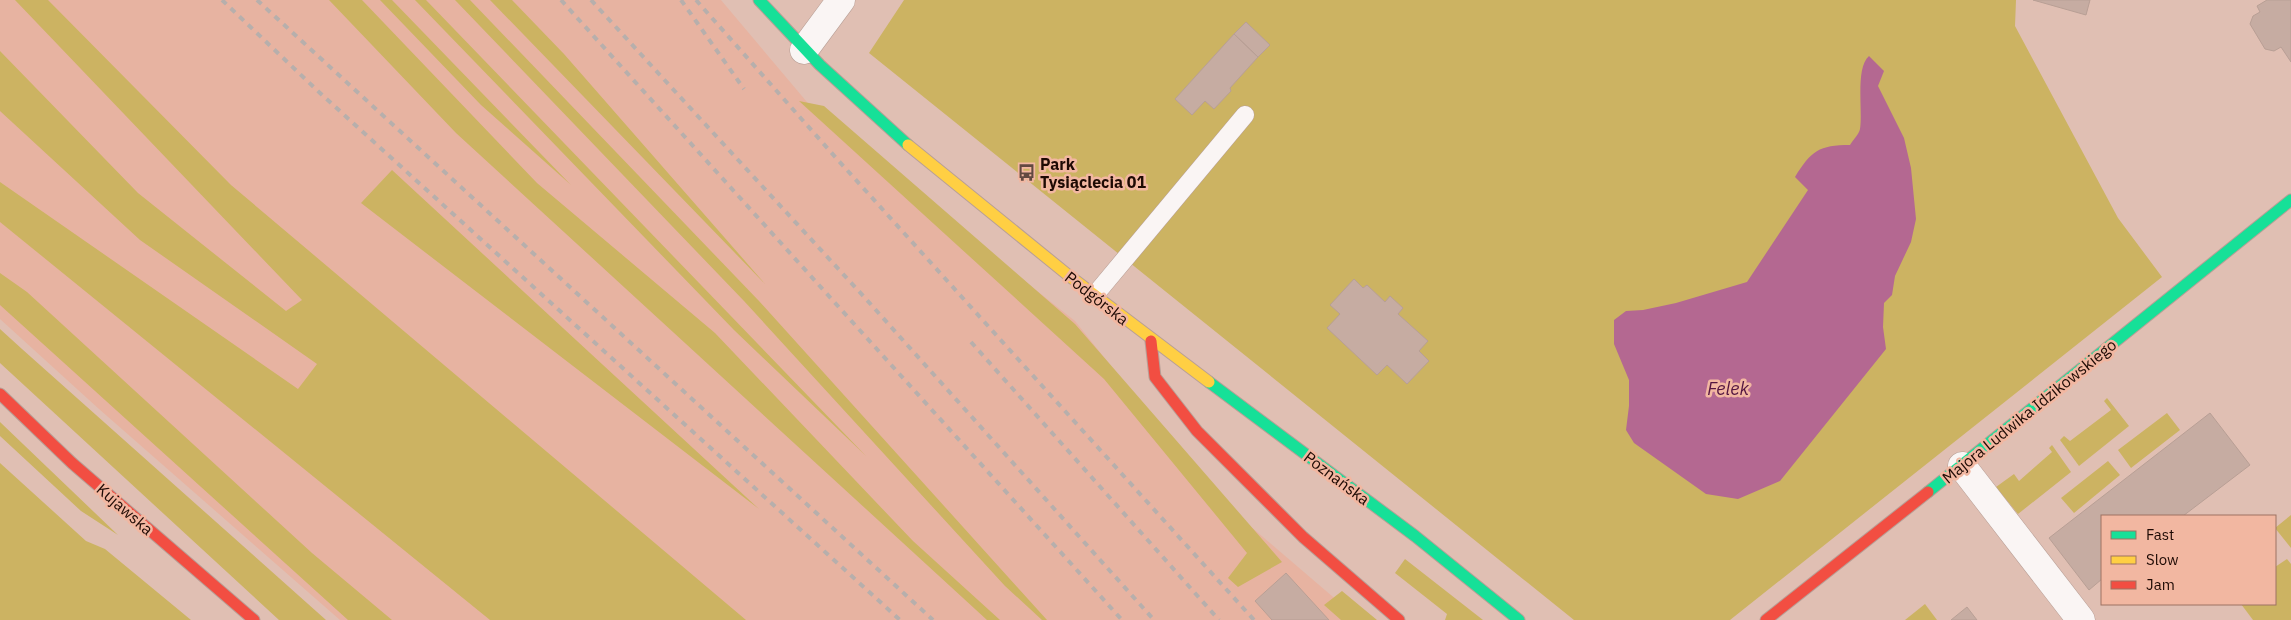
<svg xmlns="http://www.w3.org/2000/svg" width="2291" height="620" viewBox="0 0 2291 620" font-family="'IBM Plex Sans',sans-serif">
<rect width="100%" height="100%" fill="#e0bfb3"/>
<!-- built -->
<path fill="#e7b3a1" d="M 0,0 L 721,0 L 823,121 L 1075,321 L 1215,496 L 1360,620 L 340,620 L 99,409 L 0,319 Z"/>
<!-- green -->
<path fill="#ccb362" d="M 15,0 L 48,0 L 231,185 L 746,620 L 490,620 L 0,222 L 0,182 L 298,389 L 317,364 L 140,240 L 0,111 L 0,51 L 138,193 L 286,311 L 302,300 Z
M 329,0 L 362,0 L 537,183 L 715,333 L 913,541 L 1000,620 L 987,620 L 456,133 Z
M 380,0 L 392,0 L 571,185 L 481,105 Z
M 415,0 L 426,0 L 866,456 L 734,330 Z
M 455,0 L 470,0 L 759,301 L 1047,620 L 1042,620 L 1005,586 L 744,301 Z
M 490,0 L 512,0 L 564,54 L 766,285 Z
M 904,0 L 2016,0 L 2015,26 L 2118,218 L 2162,277 L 1730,620 L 1574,620 L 869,53 Z
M 799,101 L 824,106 L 1075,324 L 1282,562 L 1238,587 L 1228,578 L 1247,553 L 1104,379 Z
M 392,170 L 759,509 L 361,203 Z
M 0,273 L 27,292 L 312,553 L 392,620 L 348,620 L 0,305 Z
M 0,329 L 22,349 L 326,620 L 279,620 L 0,363 Z
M 2107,398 L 2129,426 L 2079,466 L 2060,440 L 2064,436 L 2070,441 L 2111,410 L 2104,401 Z
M 2167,413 L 2180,430 L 2131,468 L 2118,450 Z
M 0,422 L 118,535 L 81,511 L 0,436 Z
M 2052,445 L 2071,472 L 2018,514 L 1996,487 L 2014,474 L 2019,481 L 2052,452 L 2049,448 Z
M 2108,461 L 2120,475 L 2074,513 L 2061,498 Z
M 0,463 L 86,541 L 105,549 L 191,620 L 0,620 Z
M 2291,515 L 2291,548 L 2275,528 Z
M 1405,559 L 1483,620 L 1445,620 L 1447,614 L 1395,573 Z
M 2287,559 L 2291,564 L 2291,620 L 2253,620 L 2241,604 L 2275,604 L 2275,567 Z
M 1342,591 L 1377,620 L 1341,620 L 1324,605 Z
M 1925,604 L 1937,620 L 1905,620 Z"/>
<!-- water -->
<path fill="#b46891" d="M 1869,56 L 1884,71 L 1878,86 L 1904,138 L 1911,168 L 1916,219 L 1911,242 L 1895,276 L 1892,295 L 1884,303 L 1883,327 L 1886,349 L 1780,481 L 1738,499 L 1706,494 L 1634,443 L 1626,430 L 1629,406 L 1629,380 L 1614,344 L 1614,320 L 1626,311 L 1643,310 L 1676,303 L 1747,282 L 1808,190 L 1795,177 C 1811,151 1819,145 1850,145 C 1853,140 1859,134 1860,129 C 1863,111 1855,68 1869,56 Z"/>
<!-- building -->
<path fill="#c6aca2" stroke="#b89f95" d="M 2033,0 L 2090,0 L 2086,15 Z
M 2267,0 L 2291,0 L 2291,62 L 2281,47 L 2274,51 L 2265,49 L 2250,24 L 2253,16 L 2260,12 L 2257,6 Z
M 1246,22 L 1270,45 L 1258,57 L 1234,34 Z
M 1234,34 L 1258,57 L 1230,88 L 1231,91 L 1214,109 L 1205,101 L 1192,115 L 1175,99 Z
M 1354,279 L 1363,288 L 1367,285 L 1385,302 L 1390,296 L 1403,308 L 1398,314 L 1428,341 L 1419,351 L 1429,361 L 1407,384 L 1387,365 L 1377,375 L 1327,328 L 1340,314 L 1330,305 Z
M 2210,413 L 2250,465 L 2183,516 L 2102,516 L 2102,579 L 2089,590 L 2049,538 Z
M 1286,573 L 1329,620 L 1272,620 L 1255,601 Z
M 1967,607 L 1977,620 L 1951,620 Z"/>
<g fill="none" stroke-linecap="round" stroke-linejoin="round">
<defs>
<path id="lane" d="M 1094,296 L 1245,115"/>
<path id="street" d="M 804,50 L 841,0
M 1962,466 L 2081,620"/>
<path id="fast" d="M 759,0 L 820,65 L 908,145
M 1209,382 L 1415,536 L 1519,620
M 1928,492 L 2291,200"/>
<path id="slow" d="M 908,145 L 1068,275 L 1209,382"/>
<path id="jam" d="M 1151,341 L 1155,377 L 1197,431 L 1303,537 L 1399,620
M 0,394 L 72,463 L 254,620
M 1766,620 L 1928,492"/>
</defs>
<!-- lane casing -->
<use href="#lane" stroke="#b89f96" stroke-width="19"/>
<!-- street casing -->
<use href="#street" stroke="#b89f96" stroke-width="29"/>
<!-- fast casing -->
<use href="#fast" stroke="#b89f96" stroke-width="13"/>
<!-- slow casing -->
<use href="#slow" stroke="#b89f96" stroke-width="13"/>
<!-- jam casing -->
<use href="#jam" stroke="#b89f96" stroke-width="13"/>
<!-- lane -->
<use href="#lane" stroke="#faf5f4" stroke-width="18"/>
<!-- street -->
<use href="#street" stroke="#faf5f4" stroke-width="28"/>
<!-- fast -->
<use href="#fast" stroke="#16e098" stroke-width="11"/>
<!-- slow -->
<use href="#slow" stroke="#ffcf43" stroke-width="11"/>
<!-- jam -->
<use href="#jam" stroke="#f24e42" stroke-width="11"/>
<!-- rail -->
<path stroke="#b7afac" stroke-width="4" stroke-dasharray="6 6" stroke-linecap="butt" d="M 222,0 L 320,93 L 900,620
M 257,0 L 933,620
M 561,0 L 1122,620
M 591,0 L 866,299 L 1154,620
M 681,0 L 744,89
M 696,0 L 837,159 L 1254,620
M 971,342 L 1219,620"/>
</g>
<!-- icons -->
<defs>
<symbol id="bus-bare" viewBox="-9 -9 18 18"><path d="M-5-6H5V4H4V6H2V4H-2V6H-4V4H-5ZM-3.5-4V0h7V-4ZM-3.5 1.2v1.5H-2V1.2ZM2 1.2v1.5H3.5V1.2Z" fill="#624941" stroke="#f2b7a1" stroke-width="2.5" paint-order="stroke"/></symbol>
</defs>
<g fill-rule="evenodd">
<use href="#bus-bare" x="1014" y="160" width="25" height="25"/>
</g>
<g text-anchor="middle" stroke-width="5" stroke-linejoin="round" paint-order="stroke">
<!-- poi labels -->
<g font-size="16" font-weight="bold" fill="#1e0a04" stroke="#f2b7a1" text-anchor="start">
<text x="1040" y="170">Park<tspan x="1040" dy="18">Tysiąclecia 01</tspan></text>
</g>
<!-- street labels -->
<g font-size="16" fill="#1e0a04" stroke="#f2b7a1">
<text transform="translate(1097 298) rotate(38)" y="6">Podgórska</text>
<text transform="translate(2029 411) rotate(-39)" y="6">Majora Ludwika Idzikowskiego</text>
<text transform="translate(1337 478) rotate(37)" y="6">Poznańska</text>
<text transform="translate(125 509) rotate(41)" y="6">Kujawska</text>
</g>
<!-- water labels -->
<g font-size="18" font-style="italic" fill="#541641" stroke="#f2b7a1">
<text x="1728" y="395">Felek</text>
</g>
</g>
<!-- legend -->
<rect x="2101" y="515" width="175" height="90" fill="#f2b7a1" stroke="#9d7262"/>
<rect x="2111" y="531" width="25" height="8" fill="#16e098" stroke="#9d7262"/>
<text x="2146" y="540" font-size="15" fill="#1e0a04">Fast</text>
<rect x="2111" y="556" width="25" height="8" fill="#ffcf43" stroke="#9d7262"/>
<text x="2146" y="565" font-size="15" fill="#1e0a04">Slow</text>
<rect x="2111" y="581" width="25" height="8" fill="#f24e42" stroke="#9d7262"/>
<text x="2146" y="590" font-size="15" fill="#1e0a04">Jam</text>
</svg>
